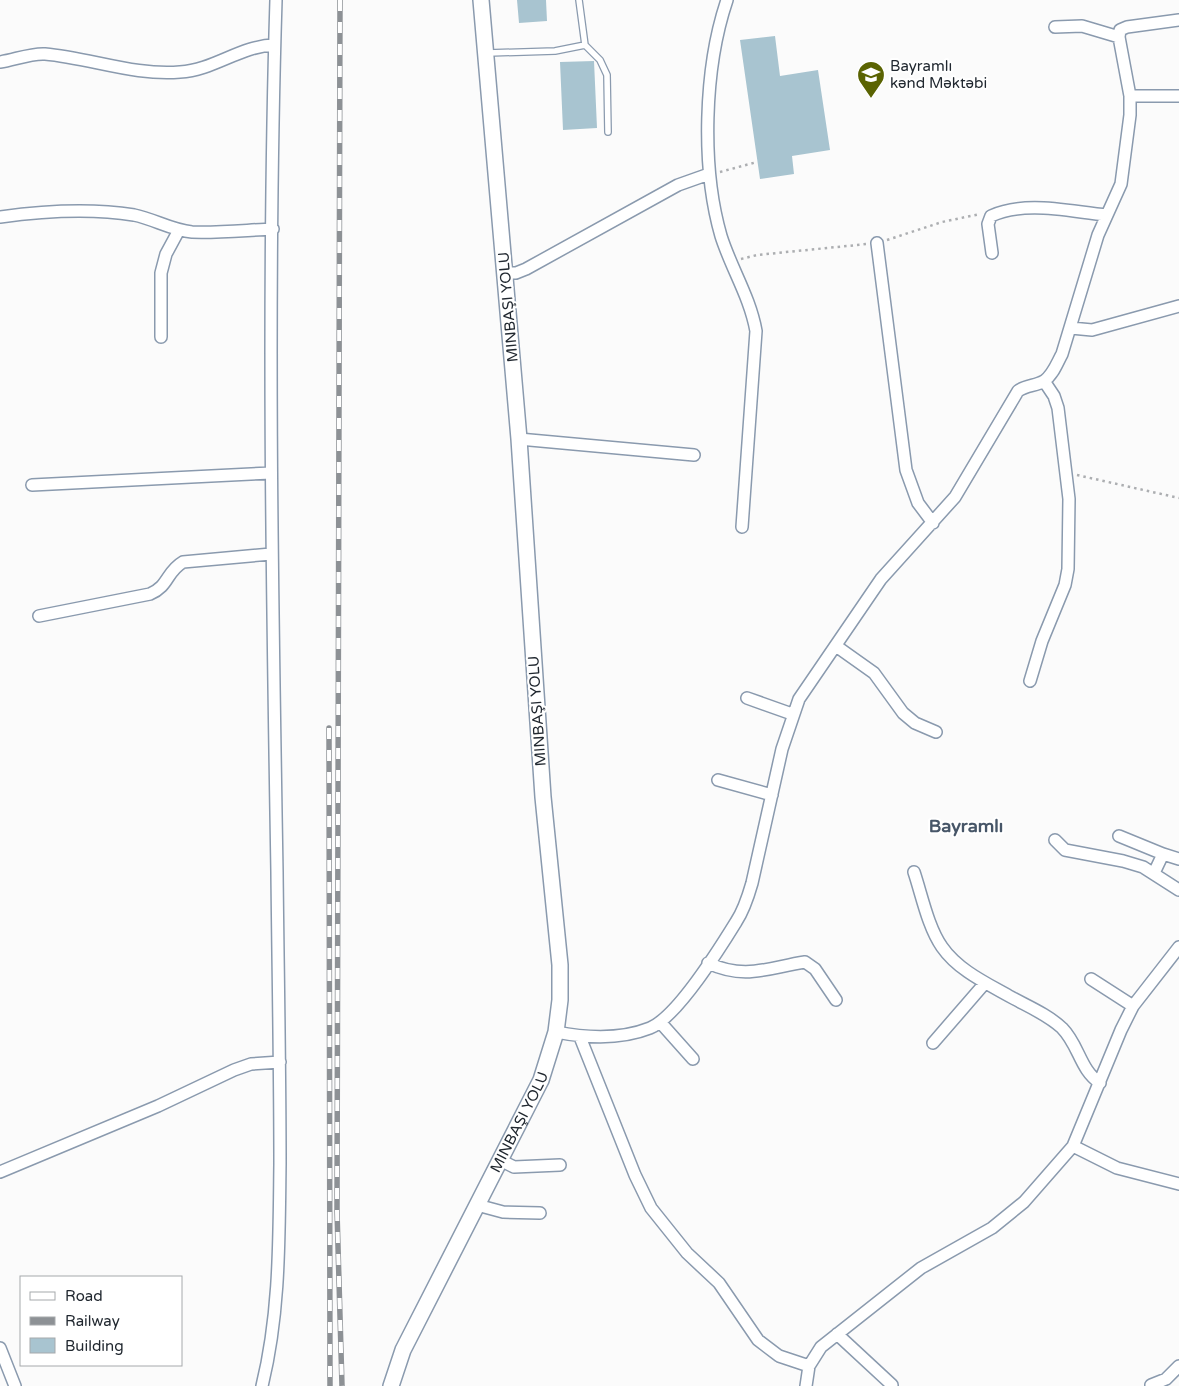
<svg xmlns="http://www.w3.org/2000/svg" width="1179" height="1386" viewBox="0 0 1179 1386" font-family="'Varela Round',sans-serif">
<rect width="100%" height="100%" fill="#fbfbfb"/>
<!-- building -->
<path fill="#a8c4d0" d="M 517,0 L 546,0 L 547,21 L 519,23 Z
M 775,36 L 780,76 L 818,70 L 830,150 L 792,156 L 794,174 L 760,179 L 740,40 Z
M 594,61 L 597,128 L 563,130 L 560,62 Z"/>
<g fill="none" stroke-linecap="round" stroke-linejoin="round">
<defs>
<path id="lane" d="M 579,0 L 585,45 L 600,60 L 607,75 L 608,132
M 488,53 L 555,51 L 585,45"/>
<path id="street" d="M 727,0 C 704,68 701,167 721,236 C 731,268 750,297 756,331 L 742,527
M 1055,27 L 1082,26 L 1119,37
M 0,62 C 14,60 31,53 45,54 C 90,58 135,76 180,72 C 214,70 240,46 274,45
M 1130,96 L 1179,96
M 0,217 C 44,211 89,208 134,215 C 154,219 171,230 192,232 C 219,233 247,230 273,229
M 877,243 L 906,470 L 918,503 L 933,523
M 992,253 L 988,224 L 991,216 C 1026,200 1071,212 1107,215
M 504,273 L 516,273 L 526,269 L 678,185 L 709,174
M 1071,328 L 1092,330 L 1179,306
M 161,337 L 161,273 L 166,254 L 179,230
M 519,439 L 694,455
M 32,485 L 271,473
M 39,616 L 150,594 C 169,586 166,572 183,562 L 271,554
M 836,646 L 874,673 L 903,713 L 915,723 L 936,732
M 1030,681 L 1042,641 L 1065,585 L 1068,569 L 1069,499 L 1058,408 L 1054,396 L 1044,381
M 747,698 L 792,714
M 718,780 L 772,795
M 1119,836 L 1163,854
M 1055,840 L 1065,850 L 1123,861 L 1143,867 L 1179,890
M 914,872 C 922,896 928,927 942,947 C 958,970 986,983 1009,996 C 1027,1006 1047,1014 1062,1028 C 1079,1045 1080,1070 1100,1083
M 1154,873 L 1163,854 L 1179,859
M 708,963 C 745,980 767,968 805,962 L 815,969 L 836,1000
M 1091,979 L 1133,1006
M 660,1022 L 693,1059
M 556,1032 C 587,1038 620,1040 650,1028 C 677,1017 720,948 736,922 C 744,910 748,897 752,883 L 782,749 L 799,699 L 881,579 L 955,497 L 1018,391 C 1026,385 1036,386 1044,381 C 1053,375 1057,363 1062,354 L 1098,235 L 1121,184 L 1130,115 L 1130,96 L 1119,37 L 1120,30 L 1127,27 L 1179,20
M 580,1037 L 635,1175 L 651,1208 L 687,1253 L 719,1283 L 758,1340 L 779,1356 L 809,1366
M 933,1043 L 985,983
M 1073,1146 L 1117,1168 L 1179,1184
M 500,1160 L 514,1167 L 560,1165
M 0,1172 L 158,1106 L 234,1070 L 251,1064 L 280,1062
M 477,1205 L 503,1212 L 540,1213
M 837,1334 L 892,1385
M 0,1348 L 15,1386
M 1151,1385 L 1166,1379 L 1179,1366
M 262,1386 C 280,1313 279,1239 280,1164 C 280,1067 278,969 277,872 C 272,581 267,290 276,0
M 806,1386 L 809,1366 L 821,1347 L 921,1268 L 992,1228 L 1024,1202 L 1073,1146 L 1121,1030 L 1133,1006 L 1179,947"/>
<g id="secondary">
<path id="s1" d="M 391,1386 L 403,1350 L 541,1080 L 556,1032 L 560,1000 L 560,965 L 543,797 L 519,439 L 481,0"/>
</g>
</defs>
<!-- lane casing -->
<use href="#lane" stroke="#8a9aae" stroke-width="8"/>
<!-- street casing -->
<use href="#street" stroke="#8a9aae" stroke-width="14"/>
<!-- secondary casing -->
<use href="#secondary" stroke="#8a9aae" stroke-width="18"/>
<!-- path -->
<path stroke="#acaeb1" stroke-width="2.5" stroke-dasharray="2.5 4" stroke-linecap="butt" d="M 720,172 L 757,162
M 887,240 L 942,222 L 980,214
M 741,259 L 757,255 L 867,244
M 1077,475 L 1179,498"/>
<!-- lane -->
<use href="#lane" stroke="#fff" stroke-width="5.5"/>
<!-- street -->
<use href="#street" stroke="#fff" stroke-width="11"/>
<!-- secondary -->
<use href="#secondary" stroke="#fff" stroke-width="15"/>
<defs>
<path id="rail" d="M 340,0 L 337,1211 L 342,1386
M 329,728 L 330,1386"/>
</defs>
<!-- rail casing -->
<use href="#rail" stroke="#8d9195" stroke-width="5.5"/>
<!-- rail -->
<use href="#rail" stroke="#fff" stroke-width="4" stroke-dasharray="11" stroke-linecap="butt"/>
</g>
<!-- icons -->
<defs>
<symbol id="school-pin" viewBox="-11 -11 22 30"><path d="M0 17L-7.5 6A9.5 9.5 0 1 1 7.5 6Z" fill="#5a6302" stroke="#fff"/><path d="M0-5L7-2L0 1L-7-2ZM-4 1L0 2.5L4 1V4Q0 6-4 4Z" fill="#fff"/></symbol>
</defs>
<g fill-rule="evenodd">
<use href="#school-pin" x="855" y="59" width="32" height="43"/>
</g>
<g text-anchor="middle" stroke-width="4" stroke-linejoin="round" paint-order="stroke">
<!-- poi labels -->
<g font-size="15" fill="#212830" stroke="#fff" text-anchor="start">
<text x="890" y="71">Bayramlı<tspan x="890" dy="17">kənd Məktəbi</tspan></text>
</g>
<!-- street labels -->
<g font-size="15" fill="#212830" stroke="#fff">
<text transform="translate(508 307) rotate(-95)" y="5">MINBAŞI YOLU</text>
<text transform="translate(537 711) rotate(-94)" y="5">MINBAŞI YOLU</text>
<text dy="5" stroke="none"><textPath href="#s1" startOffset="294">MINBAŞI YOLU</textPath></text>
</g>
<!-- quarter labels -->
<g font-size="18" font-weight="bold" fill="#475668" stroke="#fff">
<text x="966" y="832">Bayramlı</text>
</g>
</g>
<!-- legend -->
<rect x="20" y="1276" width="162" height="90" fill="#ffffff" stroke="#a6a9ac"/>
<rect x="30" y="1292" width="25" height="8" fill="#ffffff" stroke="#a6a9ac"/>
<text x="65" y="1301" font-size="15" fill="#212830">Road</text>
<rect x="30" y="1317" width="25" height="8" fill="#8d9195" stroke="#a6a9ac"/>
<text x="65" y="1326" font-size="15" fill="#212830">Railway</text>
<rect x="30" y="1338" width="25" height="15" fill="#a8c4d0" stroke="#a6a9ac"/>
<text x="65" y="1351" font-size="15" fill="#212830">Building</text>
</svg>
